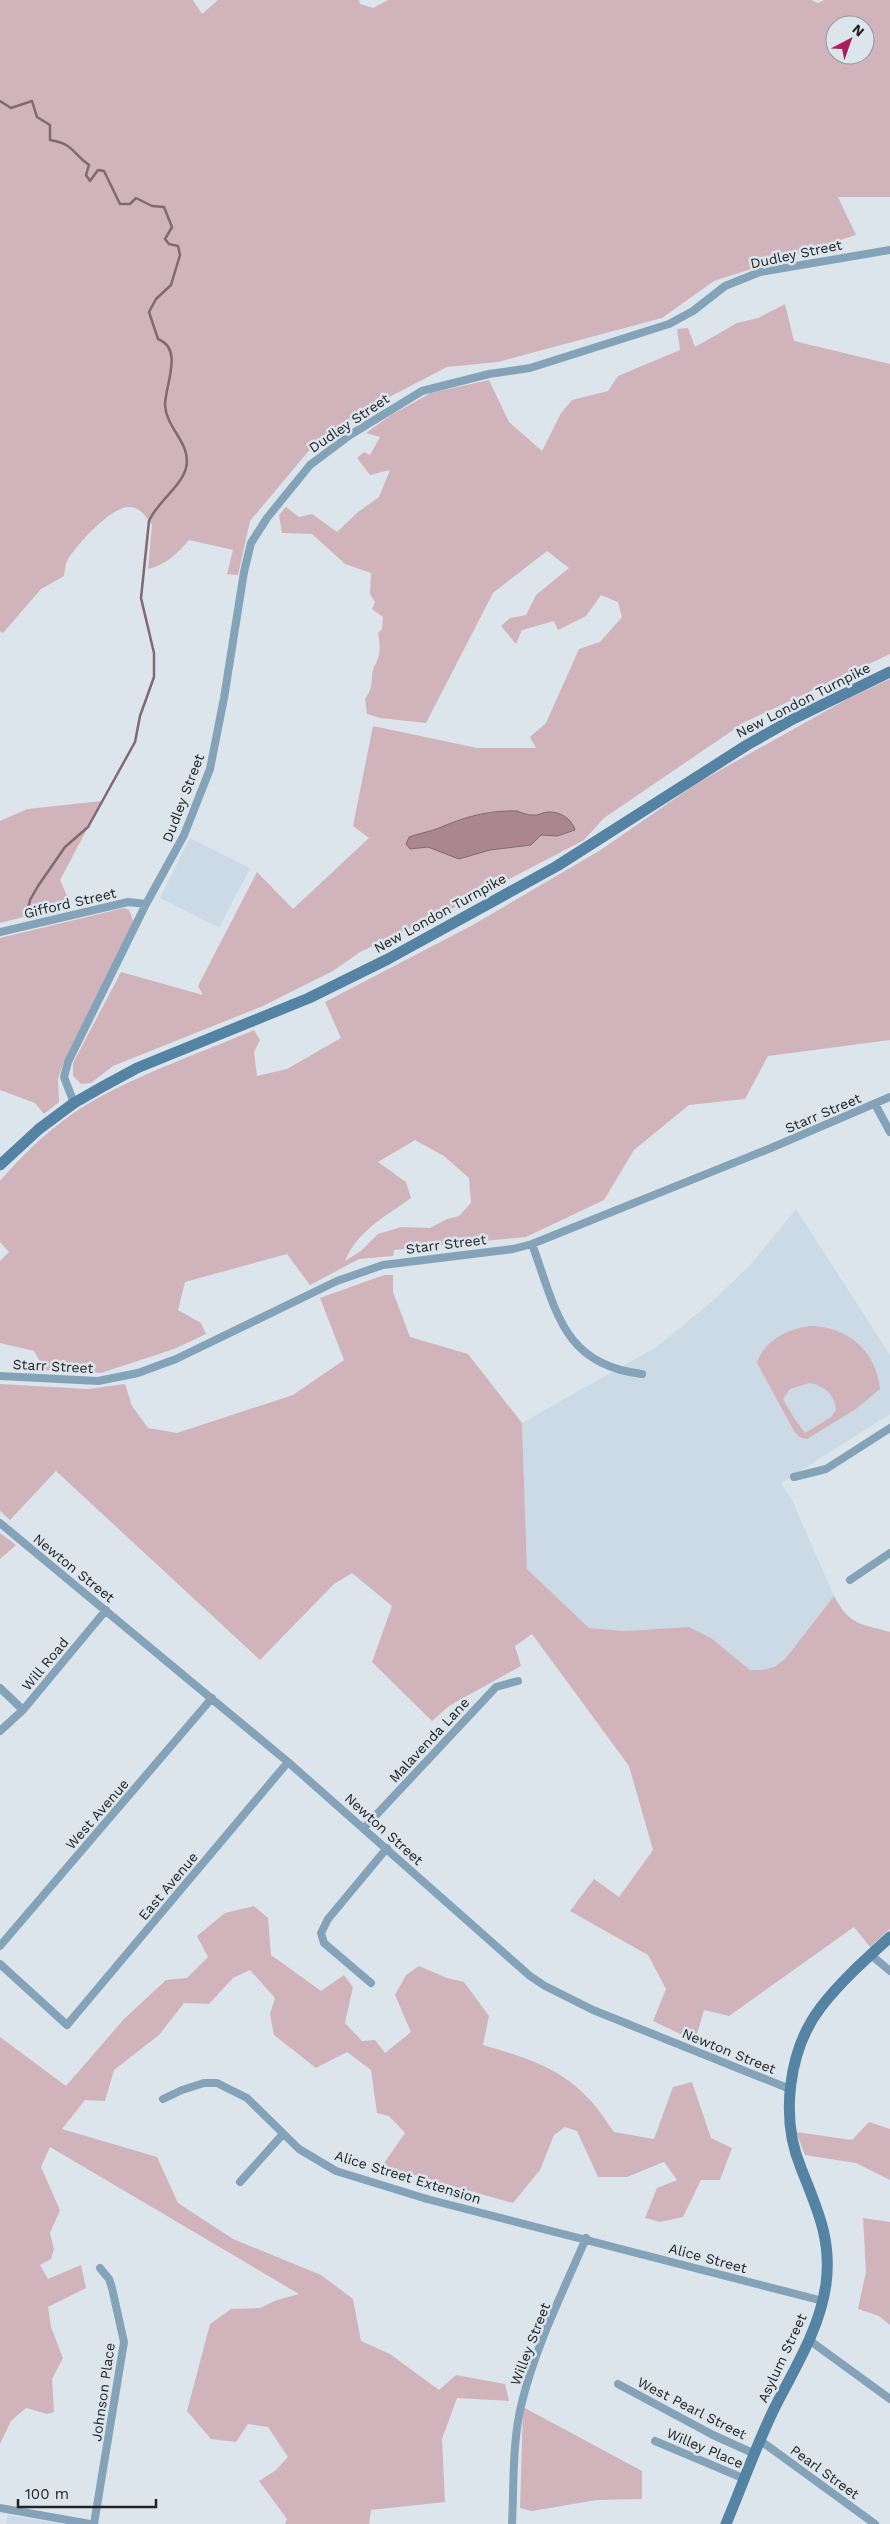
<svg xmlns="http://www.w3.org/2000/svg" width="890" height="2524" viewBox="0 0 890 2524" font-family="'Work Sans',sans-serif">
<rect width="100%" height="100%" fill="#dce5eb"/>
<!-- built -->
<path fill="#ccdae5" d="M 190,838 L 250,868 L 219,928 L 160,898 Z
M 796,1209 L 890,1355 L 890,1414 L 781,1483 L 792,1500 L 834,1596 L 785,1659 L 774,1667 L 762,1670 L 750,1670 L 711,1638 L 689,1627 L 625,1631 L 589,1628 L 527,1569 L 522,1423 L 658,1346 L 717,1297 L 750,1265 Z
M 8,2515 L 62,2524 L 6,2524 Z"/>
<!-- green -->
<path fill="#d1b4bb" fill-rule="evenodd" d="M 0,0 L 193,0 L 202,14 L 218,0 L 359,0 L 360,4 L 373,8 L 388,0 L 811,0 L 818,3 L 824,0 L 890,0 L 890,197 L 838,197 L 856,235 L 714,281 L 662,318 L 498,362 L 447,367 L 393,395 L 317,441 L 250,521 L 238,575 L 227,574 L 233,550 L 189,540 C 178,553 166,565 148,569 L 152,525 C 146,517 140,506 128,507 C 110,508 76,545 67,561 C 65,565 65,571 64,576 L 41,589 L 3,633 L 0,631 ZM 835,25 L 865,25 L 865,55 L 835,55 Z
M 785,304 L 794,341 L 890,364 L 890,654 L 745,722 L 604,818 L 584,840 L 458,906 L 360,952 L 333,971 L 263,1006 L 113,1066 L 91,1083 L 81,1084 L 73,1076 L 73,1063 L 121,972 L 203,995 L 198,986 L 257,872 L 293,909 L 369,838 L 353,826 L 373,726 L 477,748 L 536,748 L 530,737 L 546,723 L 579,649 L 600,642 L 622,617 L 618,602 L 601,595 L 586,616 L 558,630 L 554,621 L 522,630 L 516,644 L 501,626 L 510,618 L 526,615 L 536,595 L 569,568 L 547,551 L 493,593 L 426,723 L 380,718 L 367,714 L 365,699 C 374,686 370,684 373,670 C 374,665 374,668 376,663 C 381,654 380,643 378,633 L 382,629 L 383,617 L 372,609 L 375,602 L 370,594 L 371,573 L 345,564 L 312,534 L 282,533 L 279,515 L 286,507 L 299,517 L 312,514 L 337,532 L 358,512 L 379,497 L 390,470 L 370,475 L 357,458 L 364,452 L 370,455 L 380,437 L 366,433 L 391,415 L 431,393 L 489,380 L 509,422 L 542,451 L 561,413 L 572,400 L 608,391 L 618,376 L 680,350 L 677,329 L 688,328 L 695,347 L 737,323 L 758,318 Z
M 890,679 L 890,1040 L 768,1056 L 745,1099 L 689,1105 L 634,1150 L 604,1200 L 526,1237 L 394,1250 L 393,1256 L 359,1259 L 310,1285 L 287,1254 L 185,1282 L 178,1310 L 201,1323 L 206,1334 L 174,1349 L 101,1373 L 42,1370 L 42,1365 L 34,1351 L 0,1343 L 0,1261 L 9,1252 L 0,1242 L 0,1181 C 24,1153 53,1125 86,1105 C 138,1074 198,1054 254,1030 L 260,1040 L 254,1052 L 257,1076 L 287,1069 L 341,1038 L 325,1002 L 471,926 L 599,851 L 699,782 L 849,698 ZM 415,1140 L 444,1156 L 469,1178 L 471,1203 L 459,1216 L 447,1219 L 430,1228 L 401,1227 L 378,1234 L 361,1251 L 345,1261 C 358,1230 385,1217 411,1198 L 406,1182 L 378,1162 Z
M 102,801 L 60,880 L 71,905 L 0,923 L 0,821 L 27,809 Z
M 124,908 L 129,910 L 134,923 L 63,1064 L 58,1079 L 59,1102 L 44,1114 L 35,1103 L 0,1090 L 0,938 Z
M 384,1275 L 393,1275 L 393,1292 L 410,1337 L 468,1354 L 522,1423 L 527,1569 L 589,1628 L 625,1631 L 689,1627 L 711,1638 L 750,1670 L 762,1670 L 774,1667 L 785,1659 L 834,1596 C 849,1625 861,1624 890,1632 L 890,1929 L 870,1947 L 854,1927 L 729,2016 L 704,2010 L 695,2041 L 653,2021 L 666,1989 L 648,1955 L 570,1911 L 594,1879 L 619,1897 L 653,1850 L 629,1766 L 532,1634 L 515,1646 L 521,1666 L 449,1706 L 432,1721 L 372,1662 L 392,1606 L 352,1573 L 334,1584 L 260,1660 L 56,1471 L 10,1520 L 0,1511 L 0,1384 L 88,1389 L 125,1384 L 132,1406 L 148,1428 L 177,1433 L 293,1395 L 344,1360 L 320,1298 Z
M 809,1326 C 847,1326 876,1350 880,1389 L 856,1409 L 807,1439 L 799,1437 L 794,1431 L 757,1363 C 763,1341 788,1329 809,1326 ZM 809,1383 C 823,1385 835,1394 836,1410 L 831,1417 L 805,1433 L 794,1418 L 783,1399 L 790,1389 Z
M 0,1533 L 16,1545 L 0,1559 Z
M 254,1906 L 268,1918 L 271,1955 L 321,1991 L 344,1975 L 353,1987 L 345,2023 L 362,2041 L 375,2040 L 385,2053 L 411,2032 L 395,1995 L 406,1975 L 419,1966 L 447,1978 L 464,1982 L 489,2016 L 483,2045 C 521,2056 560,2067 588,2098 C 598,2108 605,2120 614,2132 L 654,2139 L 673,2087 L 692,2082 L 711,2138 L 732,2148 L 720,2180 L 701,2180 L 683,2217 L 660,2222 L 645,2218 L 657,2188 L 677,2180 L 664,2162 L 627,2177 L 598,2177 L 577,2131 L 565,2127 L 554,2135 L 540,2170 L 513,2203 L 382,2166 L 405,2133 L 389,2116 L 377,2113 L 371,2070 L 347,2052 L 316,2068 L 274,2035 L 270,2014 L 275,1998 L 250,1970 L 233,1978 L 209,2004 L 184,2003 L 159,2035 L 114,2070 L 105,2101 L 85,2100 L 62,2129 L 157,2157 L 178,2203 L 233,2239 L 321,2275 L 353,2299 L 361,2341 L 390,2354 L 439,2390 L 456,2375 L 505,2384 L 509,2401 L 457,2398 L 442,2439 L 445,2502 L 371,2510 L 369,2524 L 285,2524 L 287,2519 L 259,2481 L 275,2471 L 288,2457 L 268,2427 L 248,2424 L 236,2442 L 211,2439 L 187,2411 L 210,2324 L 231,2309 L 260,2308 L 277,2300 L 299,2294 L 50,2147 L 41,2167 L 60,2210 L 50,2233 L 54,2249 L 51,2259 L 40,2265 L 48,2279 L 81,2265 L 86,2288 L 48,2307 L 51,2327 L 63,2358 L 52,2379 L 54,2412 L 47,2414 L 26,2408 L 11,2421 L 0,2444 L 0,2037 L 66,2086 L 124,2019 L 166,1980 L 187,1978 L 208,1957 L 197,1936 L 225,1913 Z
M 869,2122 L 890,2129 L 890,2180 L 856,2163 L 805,2155 L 796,2132 L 852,2140 Z
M 863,2218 L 890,2222 L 890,2325 L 879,2316 L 858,2309 L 866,2272 Z
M 523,2407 L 642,2471 L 642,2499 L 597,2500 L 532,2511 L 520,2508 Z"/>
<!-- water -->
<path fill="#aa8790" stroke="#816970" d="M 517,811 C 522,813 527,815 533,815 C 538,816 543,812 548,812 C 560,811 572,819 575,830 L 557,836 L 541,835 L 531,845 L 490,850 L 459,859 L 428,847 L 410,849 L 406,844 L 409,837 C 420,833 434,831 446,825 C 468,816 492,810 517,811 Z"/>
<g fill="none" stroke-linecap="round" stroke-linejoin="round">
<!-- stream -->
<path stroke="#816970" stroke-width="2.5" d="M 0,101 L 11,108 L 32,101 L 37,117 L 50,125 L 50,140 C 74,144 71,152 89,165 L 86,175 L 90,181 L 98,170 L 104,171 L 120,204 L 130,204 L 136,198 L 152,206 L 164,207 L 172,227 L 165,239 L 169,244 L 178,246 L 180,255 L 171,285 L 156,299 L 149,312 L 158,339 C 184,349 165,385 165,405 C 166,429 192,443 186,468 C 181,487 157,502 149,521 L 141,598 L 154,653 L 154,677 L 140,716 L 135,742 L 88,827 L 65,847 L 38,886 L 30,900 L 27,913"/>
<!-- street -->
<path stroke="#84a3b9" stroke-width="8" d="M 0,932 L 128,902 L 146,904
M 74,1103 L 64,1077 L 68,1062 L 146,904 L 184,835 L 210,769 L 224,698 L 244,572 L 251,543 L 267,518 L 310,465 L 350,435 L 422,391 L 489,374 L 530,368 L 669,324 L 693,311 L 725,286 L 760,272 L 890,250
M 875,1104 L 890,1132
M 532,1244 C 556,1309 562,1365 642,1374
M 0,1376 L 98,1381 L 138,1373 L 176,1359 L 337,1281 L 383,1265 L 513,1249 L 532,1244 L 771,1148 L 890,1097
M 794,1477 L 826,1469 L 890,1428
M 0,1523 L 288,1762 L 530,1976 L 545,1986 L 593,2010 L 790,2089
M 850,1580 L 890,1553
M 0,1688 L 23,1710
M 0,1731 L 23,1710 L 106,1610
M 364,1828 L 496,1687 L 518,1681
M 0,1946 L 212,1698
M 871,1955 L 890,1971
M 0,1964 L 67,2025 L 288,1762
M 371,1983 L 324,1943 L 321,1933 L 328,1919 L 387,1848
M 163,2099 L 182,2090 L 204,2083 L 217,2083 L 247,2098 L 299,2149 L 336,2171 L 427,2199 L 823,2301
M 240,2182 L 283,2134
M 809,2340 L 890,2399
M 618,2384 L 713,2435 L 755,2454
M 655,2441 L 745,2479
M 761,2441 L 875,2524
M 0,2508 L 90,2524
M 94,2524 L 124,2342 L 112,2288 L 109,2279 L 100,2268
M 512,2524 C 514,2484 512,2441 522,2402 C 536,2345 563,2292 586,2238"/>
<!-- secondary -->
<path stroke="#5483a3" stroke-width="11" d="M 0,1165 L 39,1129 L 74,1103 L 102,1087 L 137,1068 L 309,998 L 388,959 L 557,866 L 747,745 L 793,719 L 890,672
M 726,2524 C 742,2486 756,2446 774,2409 C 794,2369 820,2329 826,2284 C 832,2239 817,2209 801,2168 C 780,2118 788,2050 821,2007 C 841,1981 866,1959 890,1937"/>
</g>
<g text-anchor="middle" stroke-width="5" stroke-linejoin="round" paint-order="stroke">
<!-- street labels -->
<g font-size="14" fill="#202326" stroke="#dce5eb">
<text transform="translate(796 254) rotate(-12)" y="5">Dudley Street</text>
<text transform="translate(349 423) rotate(-34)" y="5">Dudley Street</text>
<text transform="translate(803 700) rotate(-27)" y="5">New London Turnpike</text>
<text transform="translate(183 798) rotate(-69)" y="5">Dudley Street</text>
<text transform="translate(70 903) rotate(-13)" y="5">Gifford Street</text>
<text transform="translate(440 913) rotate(-29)" y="5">New London Turnpike</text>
<text transform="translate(823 1113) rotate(-23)" y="5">Starr Street</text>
<text transform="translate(446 1244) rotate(-7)" y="5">Starr Street</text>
<text transform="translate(53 1366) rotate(3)" y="5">Starr Street</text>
<text transform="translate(74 1568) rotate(39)" y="5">Newton Street</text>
<text transform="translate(45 1664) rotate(-50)" y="5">Will Road</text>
<text transform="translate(429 1740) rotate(-47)" y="5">Malavenda Lane</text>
<text transform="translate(97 1814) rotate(-49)" y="5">West Avenue</text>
<text transform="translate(384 1829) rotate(42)" y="5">Newton Street</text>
<text transform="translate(168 1886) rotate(-50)" y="5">East Avenue</text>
<text transform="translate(729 2051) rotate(22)" y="5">Newton Street</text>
<text transform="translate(408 2177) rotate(17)" y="5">Alice Street Extension</text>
<text transform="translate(708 2258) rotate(15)" y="5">Alice Street</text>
<text transform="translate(530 2344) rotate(-69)" y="5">Willey Street</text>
<text transform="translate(782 2358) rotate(-65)" y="5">Asylum Street</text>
<text transform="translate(103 2392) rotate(-82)" y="5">Johnson Place</text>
<text transform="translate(692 2408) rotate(27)" y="5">West Pearl Street</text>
<text transform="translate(705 2448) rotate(23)" y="5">Willey Place</text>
<text transform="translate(825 2472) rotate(36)" y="5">Pearl Street</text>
</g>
</g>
<!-- north arrow -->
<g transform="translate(850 40) rotate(41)"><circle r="24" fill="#dce5eb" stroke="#91979c"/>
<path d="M0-4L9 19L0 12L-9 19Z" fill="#ac1f5d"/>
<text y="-8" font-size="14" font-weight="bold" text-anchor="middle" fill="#202326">N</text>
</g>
<!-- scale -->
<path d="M18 2499v8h138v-8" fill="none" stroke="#202326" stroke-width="2.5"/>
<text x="25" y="2499" font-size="15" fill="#202326" stroke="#dce5eb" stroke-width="4" paint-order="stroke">100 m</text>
</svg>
